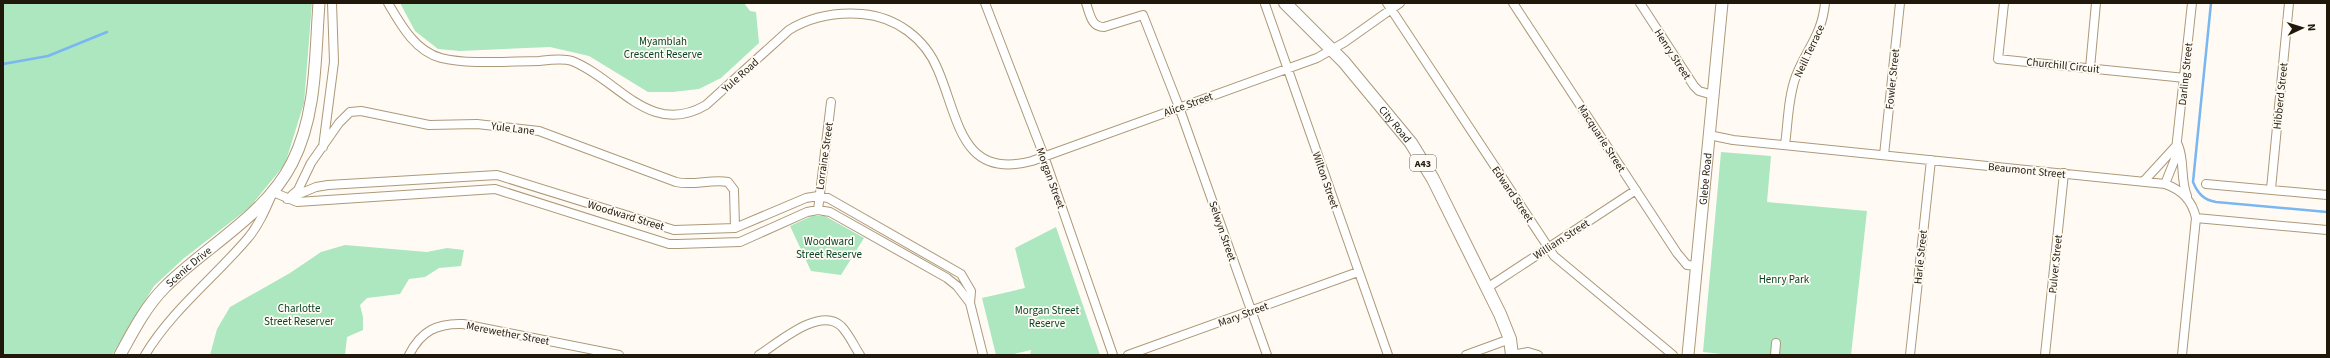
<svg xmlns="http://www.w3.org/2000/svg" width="2330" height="358" viewBox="0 0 2330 358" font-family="'Source Sans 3',sans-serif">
<rect width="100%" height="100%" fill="#fffbf4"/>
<!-- green -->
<path fill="#ace7bf" d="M 3,3 L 312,3 L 304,103 L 285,164 L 250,207 L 183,259 L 154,286 L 112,355 L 3,355 Z
M 400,3 L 744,3 L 750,11 L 756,12 L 759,43 L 721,78 L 699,89 L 673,92 L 648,92 L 589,56 L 550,47 L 460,51 L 438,49 L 415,31 Z
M 1721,152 L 1771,156 L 1767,202 L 1867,211 L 1851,355 L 1731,355 L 1703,352 Z
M 812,216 L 825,216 L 864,238 L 841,275 L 811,271 L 790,226 Z
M 1056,227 L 1100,355 L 1030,355 L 1031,350 L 1010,355 L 996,355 L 982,298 L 1025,288 L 1015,248 Z
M 345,245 L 427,252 L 447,248 L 464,250 L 461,266 L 439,268 L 425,277 L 409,279 L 400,294 L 367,298 L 360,305 L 363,317 L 363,330 L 347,337 L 345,355 L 210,355 L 217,329 L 230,307 L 290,273 L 321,252 Z"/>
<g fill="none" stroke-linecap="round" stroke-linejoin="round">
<!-- stream -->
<path stroke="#7ab7f0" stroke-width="2.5" d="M 2211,3 L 2193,182 C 2198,194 2204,200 2216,202 L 2327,212
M 3,64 L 48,56 L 107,32"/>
<defs>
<path id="minor" d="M 388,3 C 401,25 415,51 441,58 C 468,65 511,61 539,61 C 548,60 563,58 572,61 C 618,79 650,138 706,105 L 789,30 C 812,16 835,12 862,14 C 896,17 925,38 938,70 C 959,119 961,180 1032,161 L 1317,58 L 1345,42 L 1400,3
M 985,3 L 1044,156 L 1113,355
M 1086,3 C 1090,14 1091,27 1104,27 L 1143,15 L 1179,107 L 1267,355
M 1387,3 L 1554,256 L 1673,355
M 1513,3 L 1677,253 L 1687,265 L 1696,266
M 1640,3 L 1694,86 L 1699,91 L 1713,95
M 2004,3 L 1998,59 L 2185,78
M 1265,4 L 1388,355
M 2090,68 L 2096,3
M 1709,135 L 1733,140 L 2165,184 C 2182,190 2192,200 2196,218 L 2182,355
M 1785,145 C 1788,123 1788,97 1796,76 C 1807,48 1822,35 1825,3
M 2178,145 C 2185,161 2180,179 2187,196
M 323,147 L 334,62 L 332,3
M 1884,155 L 1900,3
M 2144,181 L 2177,145
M 2165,184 L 2175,159 L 2192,3
M 2206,184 L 2327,195
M 2271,189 L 2289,3
M 292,195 L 298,190 L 311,163 L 339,123 L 350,112 L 361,111 L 429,125 L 477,124 L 539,131 L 676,182 C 693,186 711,179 728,182 L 734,190 L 735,228
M 287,199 L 316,187 L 328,185 L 497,175 L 674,230 L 735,228 L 806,198 L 818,196 L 828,198 L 961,274 L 971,291 L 970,303 L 983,355
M 818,210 L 831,102
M 2196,218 L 2327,230
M 1487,288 L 1636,190
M 145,355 C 172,310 214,278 248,238 C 259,225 266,208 273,192 L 297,202 L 495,189 L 669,244 L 678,244 L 740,242 L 807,212 L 818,210 L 830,212 L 947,278 L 957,286 L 970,303
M 409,355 C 421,331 437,323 463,324 L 619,355
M 759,355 C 778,343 820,306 841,326 C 849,334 854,346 860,355
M 1128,355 L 1358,272
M 1466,355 L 1510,339
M 1512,355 L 1528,352 L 1538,355
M 1775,355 L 1776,343
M 1910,355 L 1931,160
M 2045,355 L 2064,173"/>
<g id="major">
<path id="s1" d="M 120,355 C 133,331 146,306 165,287 C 206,246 265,216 292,163 C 317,114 315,56 319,3"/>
<path id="s2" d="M 1688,355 L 1722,3"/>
</g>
<g id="highway">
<path id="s3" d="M 1285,3 L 1344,62 L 1411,143 L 1433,179 L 1500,314 L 1510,339 L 1512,355"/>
</g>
</defs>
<!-- minor casing -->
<use href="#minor" stroke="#ad9979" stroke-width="10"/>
<!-- major casing -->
<use href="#major" stroke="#ad9979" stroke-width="13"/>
<!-- highway casing -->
<use href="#highway" stroke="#ad9979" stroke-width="14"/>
<!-- minor -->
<use href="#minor" stroke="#fff" stroke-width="8"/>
<!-- major -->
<use href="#major" stroke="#fff" stroke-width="11"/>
<!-- highway -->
<use href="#highway" stroke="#fff" stroke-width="12"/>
</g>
<g text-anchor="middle" stroke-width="3.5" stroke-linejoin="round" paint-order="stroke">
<!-- shield labels -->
<rect fill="#fffbf4" stroke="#625c51" stroke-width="1" x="1410" y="155" width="26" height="16" rx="3"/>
<g font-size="10" font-weight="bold" fill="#1f180b">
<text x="1423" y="167">A43</text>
</g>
<!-- park labels -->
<g font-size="11" fill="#074425" stroke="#fffbf4">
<text x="663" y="45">Myamblah<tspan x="663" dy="13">Crescent Reserve</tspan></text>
<text x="829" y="245">Woodward<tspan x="829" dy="13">Street Reserve</tspan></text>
<text x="1784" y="283">Henry Park</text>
<text x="299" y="312">Charlotte<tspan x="299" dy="13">Street Reserver</tspan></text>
<text x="1047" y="314">Morgan Street<tspan x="1047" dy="13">Reserve</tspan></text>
</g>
<!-- street labels -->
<g font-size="11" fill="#1f180b" stroke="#fffbf4">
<text transform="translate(1809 51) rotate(-65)" y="4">Neill Terrace</text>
<text transform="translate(1673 54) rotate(57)" y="4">Henry Street</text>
<text transform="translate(2063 65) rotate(6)" y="4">Churchill Circuit</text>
<text transform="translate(2185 74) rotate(-84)" y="4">Darling Street</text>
<text transform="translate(740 75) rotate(-42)" y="4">Yule Road</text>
<text transform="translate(1892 79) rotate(-84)" y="4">Fowler Street</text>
<text transform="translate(2280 96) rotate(-84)" y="4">Hibberd Street</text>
<text transform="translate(1188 104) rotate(-20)" y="4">Alice Street</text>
<text dy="4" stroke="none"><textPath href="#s3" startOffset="164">City Road</textPath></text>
<text transform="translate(513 128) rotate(7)" y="4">Yule Lane</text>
<text transform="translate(1602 138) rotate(57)" y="4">Macquarie Street</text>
<text transform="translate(824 156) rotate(-82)" y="4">Lorraine Street</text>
<text transform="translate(2027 170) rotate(6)" y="4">Beaumont Street</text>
<text transform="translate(1051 178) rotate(70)" y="4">Morgan Street</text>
<text dy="4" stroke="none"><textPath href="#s2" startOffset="177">Glebe Road</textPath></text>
<text transform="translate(1326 180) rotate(71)" y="4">Wilton Street</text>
<text transform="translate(1513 194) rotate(56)" y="4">Edward Street</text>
<text transform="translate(626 215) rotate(17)" y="4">Woodward Street</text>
<text transform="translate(1223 231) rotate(71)" y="4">Selwyn Street</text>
<text transform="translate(1561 239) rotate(-33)" y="4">William Street</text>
<text transform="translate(1920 257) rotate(-84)" y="4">Harle Street</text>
<text transform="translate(2055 264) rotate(-84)" y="4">Pulver Street</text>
<text dy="4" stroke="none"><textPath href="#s1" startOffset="113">Scenic Drive</textPath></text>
<text transform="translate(1243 314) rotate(-20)" y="4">Mary Street</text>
<text transform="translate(508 333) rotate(11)" y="4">Merewether Street</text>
</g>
</g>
<!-- border -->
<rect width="2330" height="358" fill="none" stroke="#1f180b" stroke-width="8"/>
<!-- north arrow -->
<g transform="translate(2302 28) rotate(86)" stroke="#fffbf4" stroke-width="3" paint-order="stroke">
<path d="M0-3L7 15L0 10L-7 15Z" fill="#1f180b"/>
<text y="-6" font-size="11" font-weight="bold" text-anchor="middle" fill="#1f180b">N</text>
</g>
</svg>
